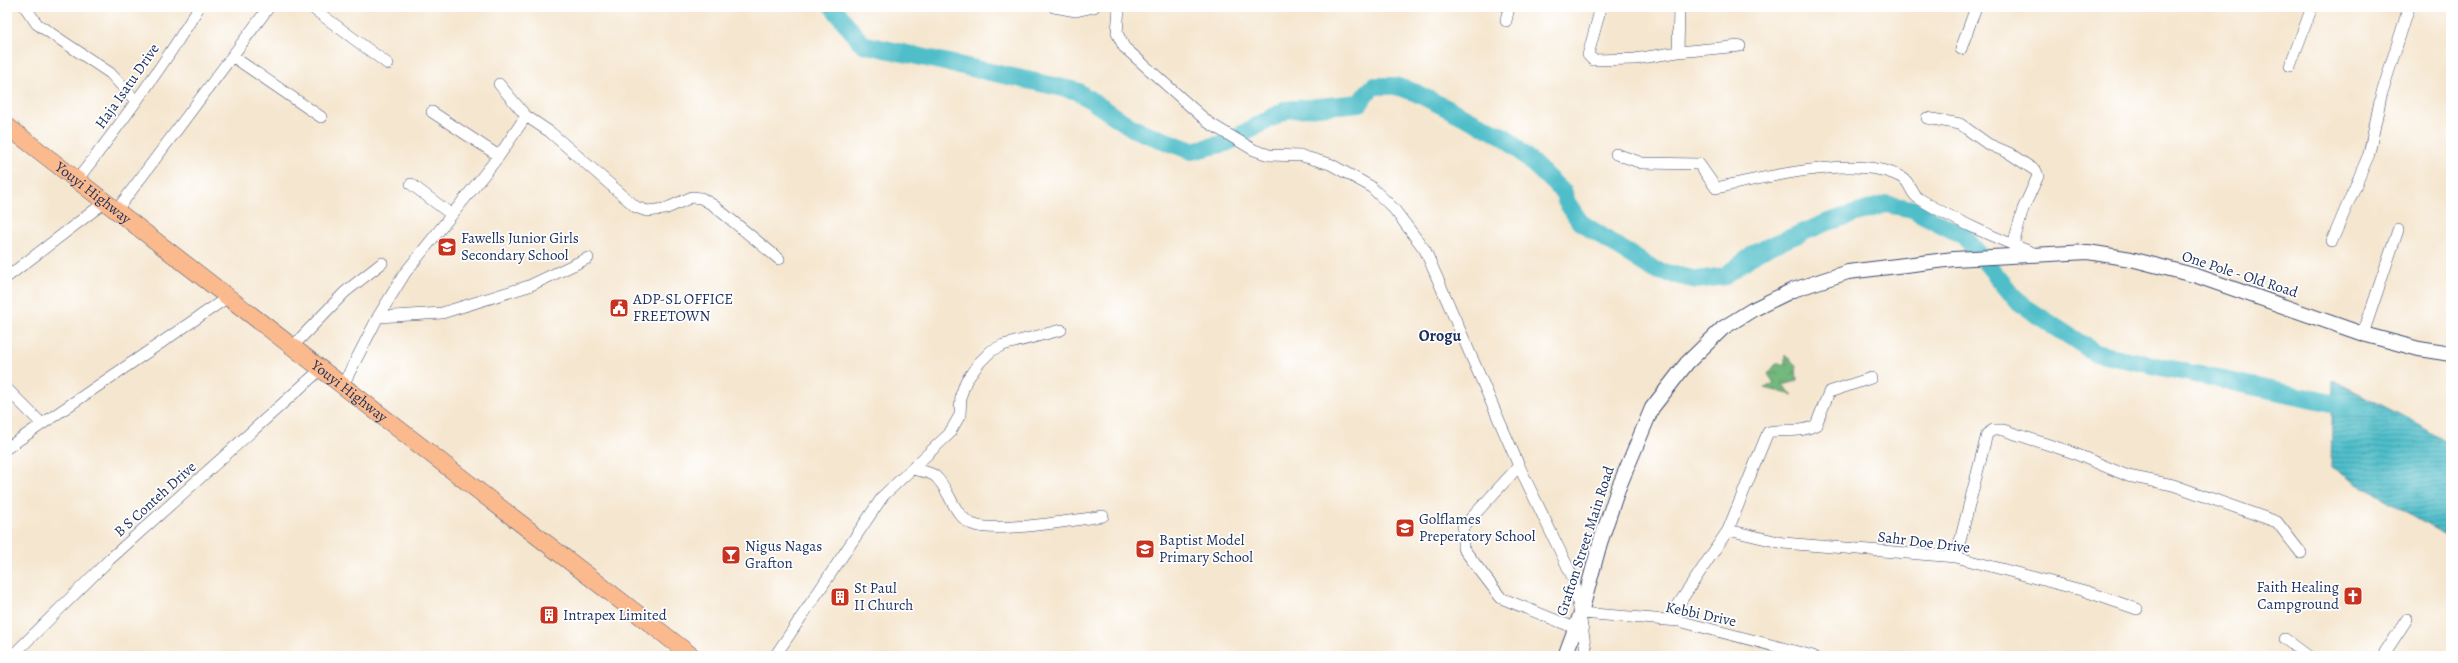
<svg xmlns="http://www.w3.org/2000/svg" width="2458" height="663" viewBox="0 0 2458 663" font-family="Alegreya,serif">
<defs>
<pattern id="forest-crowns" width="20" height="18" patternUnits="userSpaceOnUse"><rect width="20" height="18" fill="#73b87c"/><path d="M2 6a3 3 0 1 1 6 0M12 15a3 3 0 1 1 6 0" fill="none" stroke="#5e9669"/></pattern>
<pattern id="water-rules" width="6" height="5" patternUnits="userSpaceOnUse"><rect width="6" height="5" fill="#50bec9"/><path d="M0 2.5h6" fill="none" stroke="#429ba6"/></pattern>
</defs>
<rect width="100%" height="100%" fill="#fff"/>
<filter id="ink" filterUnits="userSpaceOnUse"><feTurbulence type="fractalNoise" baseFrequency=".025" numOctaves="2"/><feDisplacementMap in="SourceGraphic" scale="8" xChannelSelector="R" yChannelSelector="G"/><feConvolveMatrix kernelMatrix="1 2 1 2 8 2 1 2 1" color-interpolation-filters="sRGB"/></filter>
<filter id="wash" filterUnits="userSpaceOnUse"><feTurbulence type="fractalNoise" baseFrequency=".012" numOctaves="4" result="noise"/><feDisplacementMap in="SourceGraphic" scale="16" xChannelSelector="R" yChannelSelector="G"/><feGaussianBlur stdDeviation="0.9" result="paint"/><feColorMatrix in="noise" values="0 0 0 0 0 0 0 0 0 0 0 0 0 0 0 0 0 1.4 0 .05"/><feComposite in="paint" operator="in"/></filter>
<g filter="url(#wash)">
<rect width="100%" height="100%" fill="#f5e6cf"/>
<!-- forest -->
<path fill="url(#forest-crowns)" stroke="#47746d" d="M 1785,354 L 1796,366 L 1797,381 L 1783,385 L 1793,395 L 1765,388 L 1774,383 L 1768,374 L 1776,364 L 1785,364 Z"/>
<!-- water -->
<path fill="url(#water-rules)" stroke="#367694" d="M 2333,380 L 2414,422 L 2451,445 L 2451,538 L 2331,467 Z"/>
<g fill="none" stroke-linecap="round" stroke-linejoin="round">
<!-- river -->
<path stroke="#50bec9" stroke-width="18" d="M 833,7 L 862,44 L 1077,91 L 1134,129 L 1192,151 L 1226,143 L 1286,110 L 1360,103 L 1366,94 L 1374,86 L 1395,86 L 1414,92 L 1505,137 L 1564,193 L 1566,201 L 1580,222 L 1654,270 L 1697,280 L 1725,276 L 1758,251 L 1828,222 L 1886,204 L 1912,209 L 1964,236 L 2019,303 L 2095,353 L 2356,408"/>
</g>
</g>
<g filter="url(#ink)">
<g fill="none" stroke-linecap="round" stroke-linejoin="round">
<defs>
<path id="minor" d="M 25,7 L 37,24 L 110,73 L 135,100
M 311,7 L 388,64
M 1054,7 L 1076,11 L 1094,7
M 1119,7 L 1117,33 L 1124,47 L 1209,123 L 1254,150 L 1269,155 L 1302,156 L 1330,164 L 1370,186 L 1394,209 L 1425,250 L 1519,466 L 1574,580 L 1587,656
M 1601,7 L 1588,55 L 1593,60 L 1635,59 L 1678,52
M 1679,7 L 1678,52 L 1740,46
M 1506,21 L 1509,7
M 1961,49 L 1976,7
M 232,56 L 321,117
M 2290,66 L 2312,7
M 499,84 L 526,116 L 550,132 L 636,207 L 647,211 L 665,209 L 692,197 L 701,198 L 713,205 L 779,259
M 432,112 L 499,156
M 1927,118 L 1960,124 L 1988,144 L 2009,153 L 2036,171 L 2038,176 L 2023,209 L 2013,245
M 1616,154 L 1642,163 L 1699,164 L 1716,188 C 1762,178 1863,152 1904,179 C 1910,183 1911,194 1918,198 C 1955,221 1996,238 2036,254
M 77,180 C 120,125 163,67 199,7
M 411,184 L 452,215
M 116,211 L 269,7
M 2332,241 L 2369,154 L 2381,96 L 2409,7
M 7,277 L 105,202
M 378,317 L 442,313 L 529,286 L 588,258
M 2363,334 L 2398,230
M 291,348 L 345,292 L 382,263
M 343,385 L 378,317 L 405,273 L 499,156 L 526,116
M 7,389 L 41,423
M 7,448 L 228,297
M 1519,466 L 1463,527 L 1463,548 L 1501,598 L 1575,628
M 912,469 C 919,471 928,471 935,476 C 950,489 952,514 972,524 C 994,534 1076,520 1103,516
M 1728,530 L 1783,543 L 1956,557 L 2085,591 L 2137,609
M 1956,557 L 1987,434 L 1993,430 L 2003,430 L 2071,452 L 2128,476 L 2173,485 L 2277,522 L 2301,553
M 1581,613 L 1679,621 L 1813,656
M 1668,620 L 1728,530 L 1768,432 C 1786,428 1799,434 1816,425 L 1829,392 L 1871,378
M 2285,639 L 2308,656
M 12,656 L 110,559 L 321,369
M 775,656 L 883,496 L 949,434 L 960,415 L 961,395 L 966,381 L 979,363 L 991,351 L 1003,345 L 1061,330
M 2383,656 L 2407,619"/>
<path id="tertiary" d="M 1565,656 L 1581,613 L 1600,543 L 1618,489 L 1652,408 L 1687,363 L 1723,328 L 1752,310 L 1793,290 L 1848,272 L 1954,259 L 2088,252 L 2131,259 L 2197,276 L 2363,334 L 2419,349 L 2451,354"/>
<g id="primary">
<path id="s1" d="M 7,126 L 692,656"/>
</g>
</defs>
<!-- minor casing -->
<use href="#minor" stroke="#3c4a6f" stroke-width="12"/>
<!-- tertiary casing -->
<use href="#tertiary" stroke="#3c4a6f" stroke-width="16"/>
<!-- primary casing -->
<use href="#primary" stroke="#3c4a6f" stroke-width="18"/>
<!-- minor -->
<use href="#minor" stroke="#fff" stroke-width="11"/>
<!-- tertiary -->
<use href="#tertiary" stroke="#fff" stroke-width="14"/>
<!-- primary -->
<use href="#primary" stroke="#fbba8d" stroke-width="17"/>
</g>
</g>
<!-- icons -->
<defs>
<symbol id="school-square" viewBox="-11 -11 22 22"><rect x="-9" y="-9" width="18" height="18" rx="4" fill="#c8321e" stroke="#fff"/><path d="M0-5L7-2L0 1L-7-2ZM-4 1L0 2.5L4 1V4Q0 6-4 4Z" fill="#fff"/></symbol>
<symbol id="civic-square" viewBox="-11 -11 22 22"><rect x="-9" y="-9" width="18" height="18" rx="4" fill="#c8321e" stroke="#fff"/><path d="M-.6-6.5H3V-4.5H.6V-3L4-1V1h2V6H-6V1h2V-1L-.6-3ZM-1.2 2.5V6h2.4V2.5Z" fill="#fff"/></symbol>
<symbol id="bar-square" viewBox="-11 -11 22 22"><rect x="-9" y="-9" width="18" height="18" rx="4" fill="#c8321e" stroke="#fff"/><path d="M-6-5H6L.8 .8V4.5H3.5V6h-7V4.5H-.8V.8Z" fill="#fff"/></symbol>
<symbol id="church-square" viewBox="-11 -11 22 22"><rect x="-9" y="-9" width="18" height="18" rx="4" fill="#c8321e" stroke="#fff"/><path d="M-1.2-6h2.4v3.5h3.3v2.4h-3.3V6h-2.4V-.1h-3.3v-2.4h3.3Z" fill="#fff"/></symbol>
<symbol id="building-square" viewBox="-11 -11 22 22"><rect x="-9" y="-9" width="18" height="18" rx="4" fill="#c8321e" stroke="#fff"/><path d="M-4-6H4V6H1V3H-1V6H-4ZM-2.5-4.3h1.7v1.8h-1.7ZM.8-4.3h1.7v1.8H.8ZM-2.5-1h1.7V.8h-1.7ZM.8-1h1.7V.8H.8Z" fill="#fff"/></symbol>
</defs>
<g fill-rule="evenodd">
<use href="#school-square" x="436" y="236" width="22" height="22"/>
<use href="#civic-square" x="608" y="297" width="22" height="22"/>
<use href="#school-square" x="1394" y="517" width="22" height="22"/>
<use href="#school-square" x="1134" y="538" width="22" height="22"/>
<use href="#bar-square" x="720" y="544" width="22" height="22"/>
<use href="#church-square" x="2342" y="585" width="22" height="22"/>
<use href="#building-square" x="829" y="586" width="22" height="22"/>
<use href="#building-square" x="538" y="604" width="22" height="22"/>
</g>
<g text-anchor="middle" stroke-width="3.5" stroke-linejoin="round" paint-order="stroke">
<!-- street labels -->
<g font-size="15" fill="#1b2f5e" stroke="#fff">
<text transform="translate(127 86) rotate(-55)" y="5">Haja Isatu Drive</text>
<text dy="5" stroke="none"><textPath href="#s1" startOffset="109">Youyi Highway</textPath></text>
<text transform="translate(2240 274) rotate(18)" y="5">One Pole - Old Road</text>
<text dy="5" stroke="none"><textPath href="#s1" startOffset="433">Youyi Highway</textPath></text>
<text transform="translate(155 499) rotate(-42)" y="5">B S Conteh Drive</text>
<text transform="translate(1585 541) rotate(-72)" y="5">Grafton Street Main Road</text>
<text transform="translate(1924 542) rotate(7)" y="5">Sahr Doe Drive</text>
<text transform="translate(1701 614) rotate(12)" y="5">Kebbi Drive</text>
</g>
<!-- poi labels -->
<g font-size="15" fill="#1b2f5e" stroke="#fff" text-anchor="start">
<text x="461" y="243">Fawells Junior Girls<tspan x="461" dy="17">Secondary School</tspan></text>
<text x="633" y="304">ADP-SL OFFICE<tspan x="633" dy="17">FREETOWN</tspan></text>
<text x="1419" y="524">Golflames<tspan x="1419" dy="17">Preperatory School</tspan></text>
<text x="1159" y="545">Baptist Model<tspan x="1159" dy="17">Primary School</tspan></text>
<text x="745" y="551">Nigus Nagas<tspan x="745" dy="17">Grafton</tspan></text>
<text x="2339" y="592" text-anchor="end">Faith Healing<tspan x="2339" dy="17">Campground</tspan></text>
<text x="854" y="593">St Paul<tspan x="854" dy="17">II Church</tspan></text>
<text x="563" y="620">Intrapex Limited</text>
</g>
<!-- neighbourhood labels -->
<g font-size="16" font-weight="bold" fill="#1b2f5e" stroke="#fff">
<text x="1440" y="341">Orogu</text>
</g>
</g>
<!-- margin -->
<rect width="2458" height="663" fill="none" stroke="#fff" stroke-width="24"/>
</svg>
